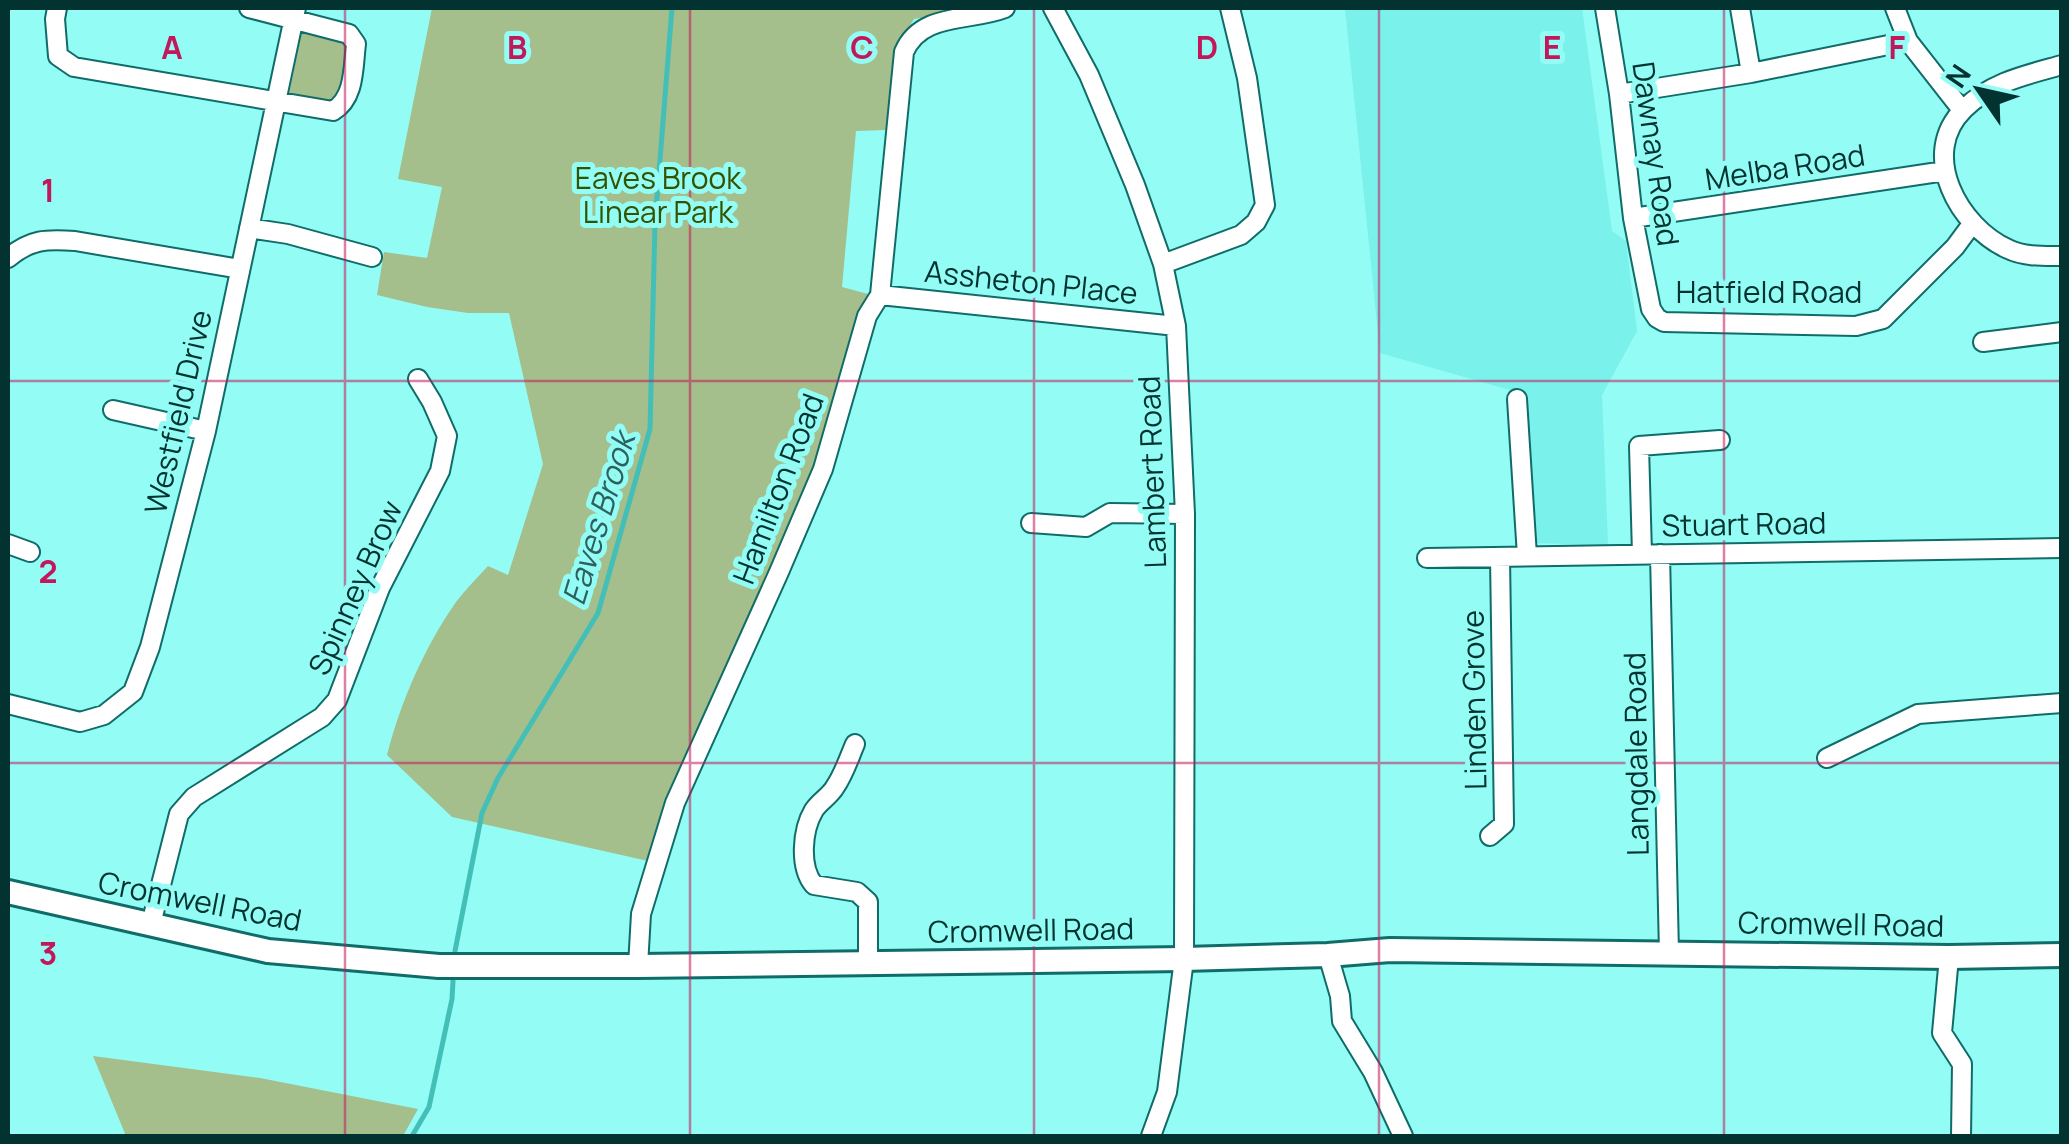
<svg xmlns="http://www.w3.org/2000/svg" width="2069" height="1144" viewBox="0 0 2069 1144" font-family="Manrope,sans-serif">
<rect width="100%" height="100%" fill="#93fcf5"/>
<!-- built -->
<path fill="#7af1ea" d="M 1345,8 L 1582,8 L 1612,231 L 1626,241 L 1637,331 L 1602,395 L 1608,545 L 1528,543 L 1524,394 L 1380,353 Z"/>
<!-- green -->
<path fill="#a4bf8b" d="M 432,8 L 983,8 L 914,19 L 897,47 L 886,130 L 856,131 L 842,287 L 868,294 L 779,572 L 648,861 L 452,817 L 387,755 C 401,701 424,648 456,602 C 465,590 477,578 488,566 L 508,575 L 543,464 L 509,313 L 468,313 L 427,307 L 377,295 L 384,252 L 427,258 L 442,187 L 398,179 Z
M 303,26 L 342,37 L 348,50 L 337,98 L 326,103 L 289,94 Z
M 93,1056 L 260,1078 L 418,1109 L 403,1136 L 126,1136 Z"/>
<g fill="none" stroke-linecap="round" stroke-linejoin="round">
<!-- stream -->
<path stroke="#44bfb8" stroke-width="5" d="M 455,951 L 482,813 L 498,778 L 598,613 L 650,429 L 655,223 L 672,8
M 412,1136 L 429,1107 L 452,999 L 453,981"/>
<defs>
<path id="minor" d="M 57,8 L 55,19 L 58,56 L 74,67 L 333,111 C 355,98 353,68 356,44 L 349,34 L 249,8
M 1053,8 L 1089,75 L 1135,185 L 1163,264 L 1176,326 L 1185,514 L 1184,959 L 1167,1092 L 1151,1136
M 1605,8 L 1619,94 L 1633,218 L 1651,309 L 1657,318 L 1664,322 L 1856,326 L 1883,319 L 1955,247 L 1972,224
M 1740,8 L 1751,73
M 1895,8 L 1908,41
M 2062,65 C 2026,75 1991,82 1964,109 C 1918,154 1959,227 2008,249 C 2024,257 2044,256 2062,256
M 1619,94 L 1751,73 L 1908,41 L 1962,110
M 1633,218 L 1945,171
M 249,228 L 288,234 L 372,257
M 8,258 C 31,239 46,239 75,241 L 240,269
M 1163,264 L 1241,235 L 1256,222 L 1265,205 L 1247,78 L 1230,8
M 880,295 L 1176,326
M 1983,342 L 2062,332
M 1517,399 L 1527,556
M 113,410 L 206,431
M 1031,523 L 1086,527 L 1110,513 L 1185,514
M 8,544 L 30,552
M 1642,554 L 1639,446 L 1720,440
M 1660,554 L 1669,953
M 1427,558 L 2062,548
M 8,704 L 80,722 L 104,715 L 133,692 L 150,647 L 206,431 L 296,8
M 855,744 C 849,758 844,774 835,787 C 830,796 820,801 814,810 C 802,830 799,867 814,885 L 857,892 L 868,902 L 868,963
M 1827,758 L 1918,714 L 2062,703
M 1490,836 L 1504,824 L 1500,557
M 151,924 L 179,814 L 194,797 L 322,717 L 337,700 L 380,588 L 440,471 L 447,436 L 432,402 L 418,379
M 1328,955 L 1340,996 L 1342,1021 L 1373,1072 L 1403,1136
M 1949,957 L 1942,1033 L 1962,1064 L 1961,1136
M 638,966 L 641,914 L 675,803 L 779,572 L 823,469 L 867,316 L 880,295 L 904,52 C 921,12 969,22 1005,8"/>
<path id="tertiary" d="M 8,892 L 268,951 L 439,966 L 638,966 L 1184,959 L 1328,955 L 1390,950 L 1949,957 L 2062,955"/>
</defs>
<!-- minor casing -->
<use href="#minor" stroke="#106c68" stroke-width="22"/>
<!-- tertiary casing -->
<use href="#tertiary" stroke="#106c68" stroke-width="28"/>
<!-- minor -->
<use href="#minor" stroke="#fff" stroke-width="18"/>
<!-- tertiary -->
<use href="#tertiary" stroke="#fff" stroke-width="22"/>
</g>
<!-- grid -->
<path fill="none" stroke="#c2185b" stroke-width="2.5" stroke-opacity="0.55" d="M 345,8 L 345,1136M 690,8 L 690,1136M 1034,8 L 1034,1136M 1379,8 L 1379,1136M 1724,8 L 1724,1136M 8,381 L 2062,381M 8,763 L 2062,763"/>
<g text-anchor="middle" stroke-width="10" stroke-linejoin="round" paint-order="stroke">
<!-- street labels -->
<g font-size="30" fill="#023331" stroke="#93fcf5">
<text transform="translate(1655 154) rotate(82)" y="10">Dawnay Road</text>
<text transform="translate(1785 168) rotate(-9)" y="10">Melba Road</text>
<text transform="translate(1031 283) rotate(6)" y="10">Assheton Place</text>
<text x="1769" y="303">Hatfield Road</text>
<text transform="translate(179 412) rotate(-77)" y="10">Westfield Drive</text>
<text transform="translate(1153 472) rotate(-92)" y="10">Lambert Road</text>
<text transform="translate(779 489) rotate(-69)" y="10">Hamilton Road</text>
<text transform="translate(1744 525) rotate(-1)" y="10">Stuart Road</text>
<text transform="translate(356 588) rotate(-66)" y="10">Spinney Brow</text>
<text transform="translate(1475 700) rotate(-91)" y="10">Linden Grove</text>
<text transform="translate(1637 754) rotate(-91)" y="10">Langdale Road</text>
<text transform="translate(200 902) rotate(11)" y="10">Cromwell Road</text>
<text transform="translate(1841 925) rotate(1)" y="10">Cromwell Road</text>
<text transform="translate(1031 931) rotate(-1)" y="10">Cromwell Road</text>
</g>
<!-- park labels -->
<g font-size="30" fill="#345300" stroke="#93fcf5">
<text x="658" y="189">Eaves Brook<tspan x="658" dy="34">Linear Park</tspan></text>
</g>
<!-- water labels -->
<g font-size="32" font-style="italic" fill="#2e605d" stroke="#93fcf5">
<text transform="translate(599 519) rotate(-73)" y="11">Eaves Brook</text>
</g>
</g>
<g font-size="32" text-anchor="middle" font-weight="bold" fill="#c2185b" stroke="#93fcf5" stroke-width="10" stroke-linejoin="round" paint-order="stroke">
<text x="172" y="59">A</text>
<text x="517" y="59">B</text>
<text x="862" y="59">C</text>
<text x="1207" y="59">D</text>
<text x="1552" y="59">E</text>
<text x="1897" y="59">F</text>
<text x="48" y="202">1</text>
<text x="48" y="583">2</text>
<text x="48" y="965">3</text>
</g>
<!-- border -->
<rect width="2069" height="1144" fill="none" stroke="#023331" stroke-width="20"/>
<!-- north arrow -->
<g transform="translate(1979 90) rotate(304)" stroke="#93fcf5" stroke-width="8" paint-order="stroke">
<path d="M0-8L18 38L0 25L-18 38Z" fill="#023331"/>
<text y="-15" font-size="28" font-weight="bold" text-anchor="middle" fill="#023331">N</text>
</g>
</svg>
